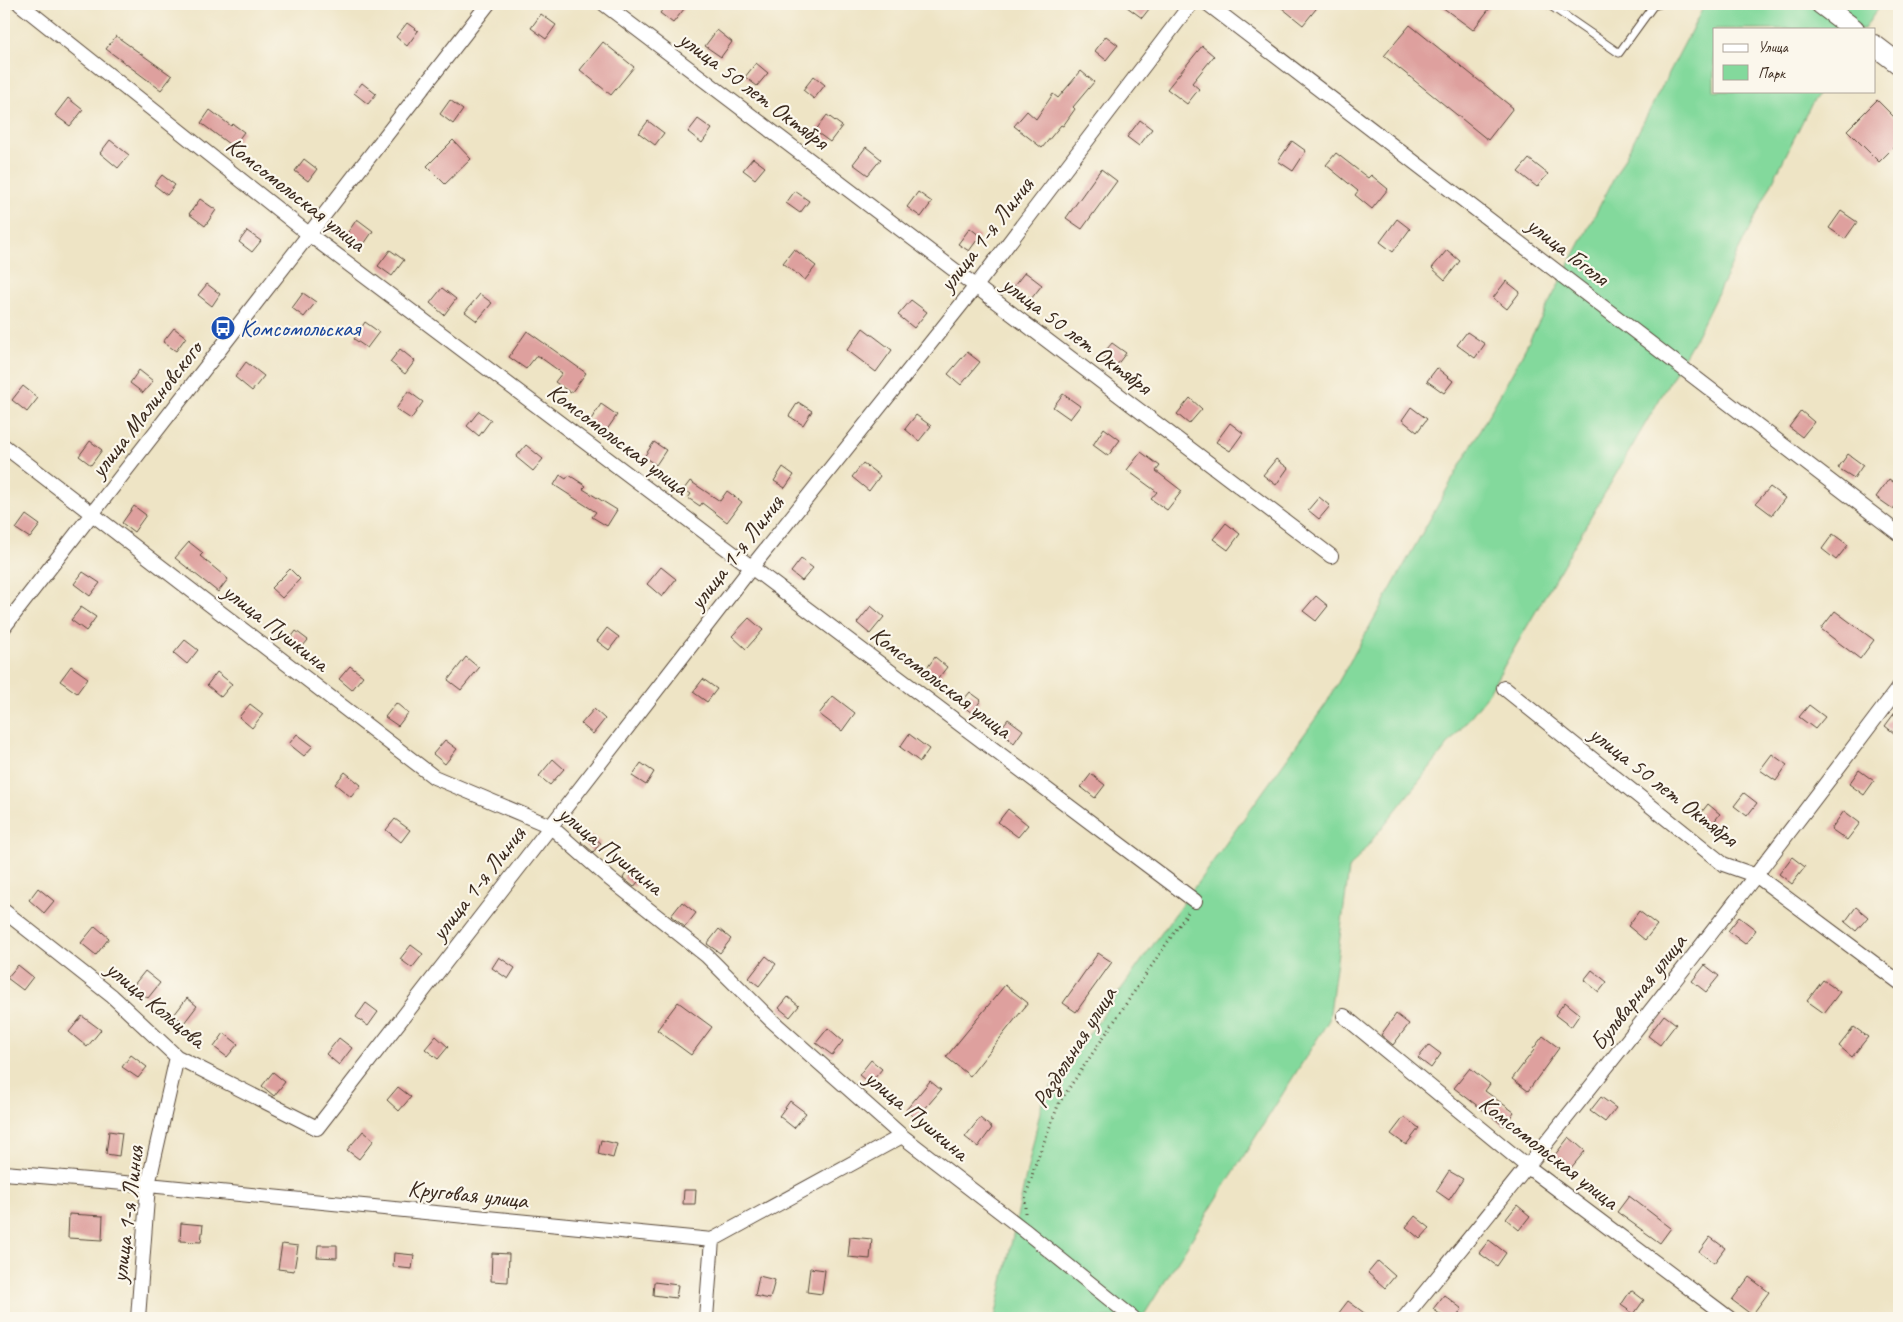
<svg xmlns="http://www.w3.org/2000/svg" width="1903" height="1322" viewBox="0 0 1903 1322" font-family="Caveat,sans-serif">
<rect width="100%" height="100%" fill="#fbf7ec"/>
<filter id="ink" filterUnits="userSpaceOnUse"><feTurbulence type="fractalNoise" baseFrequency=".02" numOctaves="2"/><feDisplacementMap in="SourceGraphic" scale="10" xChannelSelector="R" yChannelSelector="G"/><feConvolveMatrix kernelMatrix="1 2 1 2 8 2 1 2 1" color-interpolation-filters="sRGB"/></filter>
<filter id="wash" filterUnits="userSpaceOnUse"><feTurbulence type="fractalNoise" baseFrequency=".0096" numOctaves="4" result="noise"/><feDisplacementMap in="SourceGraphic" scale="20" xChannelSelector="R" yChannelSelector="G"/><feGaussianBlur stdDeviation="1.12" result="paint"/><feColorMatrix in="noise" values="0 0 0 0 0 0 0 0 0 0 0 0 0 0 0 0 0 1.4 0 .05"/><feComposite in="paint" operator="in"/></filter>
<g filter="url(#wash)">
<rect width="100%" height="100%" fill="#eee4c5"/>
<!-- green -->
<path fill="#83d99c" stroke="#5f825d" d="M 1705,4 L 1881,4 L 1864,29 L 1714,29 L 1714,91 L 1821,91 L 1810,106 L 1697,335 L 1486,697 L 1349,869 L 1329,1020 L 1142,1318 L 995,1318 L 1043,1098 L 1326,704 L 1515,368 Z"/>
<g id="blocks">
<!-- building -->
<path fill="#dea09e" d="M 667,4 L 688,4 L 673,23 L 660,13 Z
M 1123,4 L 1153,4 L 1142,18 Z
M 1277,4 L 1320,4 L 1303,25 Z
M 1438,4 L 1493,4 L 1473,30 Z
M 541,14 L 556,25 L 546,39 L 531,28 Z
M 407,23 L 418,31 L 407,46 L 396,37 Z
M 1410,25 L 1513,108 L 1488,140 L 1384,56 Z
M 717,30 L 732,42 L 721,57 L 705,46 Z
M 116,36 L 172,76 L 161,90 L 106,49 Z
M 1106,36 L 1118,45 L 1106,60 L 1095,51 Z
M 603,42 L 634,67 L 611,95 L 580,70 Z
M 1202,46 L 1214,56 L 1192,83 L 1199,89 L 1187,104 L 1167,89 Z
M 756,63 L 768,73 L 757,86 L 745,77 Z
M 1081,71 L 1094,82 L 1073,107 L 1075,109 L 1063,126 L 1061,125 L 1042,148 L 1014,126 L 1027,111 L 1036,119 L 1053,94 L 1058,98 Z
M 814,76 L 825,85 L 814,99 L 803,90 Z
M 362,83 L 376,94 L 368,104 L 354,93 Z
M 68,98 L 83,110 L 70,126 L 55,115 Z
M 450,100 L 463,110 L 453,124 L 440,114 Z
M 1877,100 L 1899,122 L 1899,142 L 1879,162 L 1847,130 Z
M 210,110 L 231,126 L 233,124 L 244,132 L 233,147 L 201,123 Z
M 827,115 L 842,126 L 830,142 L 815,131 Z
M 698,119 L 712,129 L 702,143 L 688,132 Z
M 1140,120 L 1152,129 L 1139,146 L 1127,137 Z
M 648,121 L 664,133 L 655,145 L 639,133 Z
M 110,140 L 129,155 L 118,168 L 100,153 Z
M 453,140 L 471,159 L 445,184 L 427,166 Z
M 1292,141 L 1306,151 L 1293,171 L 1278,161 Z
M 866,147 L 881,159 L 868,175 L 853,164 Z
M 1336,153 L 1368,178 L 1371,175 L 1388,189 L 1372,209 L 1355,195 L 1358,191 L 1326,165 Z
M 753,158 L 765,167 L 755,179 L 743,170 Z
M 304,159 L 317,169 L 308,181 L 295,171 Z
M 1529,159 L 1548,174 L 1537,187 L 1518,172 Z
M 1101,169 L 1117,181 L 1082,229 L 1066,218 Z
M 162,175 L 175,185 L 167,195 L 154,185 Z
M 795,191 L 809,201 L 800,213 L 786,203 Z
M 918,192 L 932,202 L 921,217 L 907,207 Z
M 200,199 L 216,210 L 205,226 L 189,214 Z
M 1841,211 L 1857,222 L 1845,239 L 1829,228 Z
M 357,219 L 373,231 L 362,247 L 346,235 Z
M 1397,219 L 1410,229 L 1393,252 L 1380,242 Z
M 970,228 L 980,236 L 969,251 L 958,244 Z
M 247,231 L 261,241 L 252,252 L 239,242 Z
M 794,249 L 816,266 L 805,280 L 783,263 Z
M 390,250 L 404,260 L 392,276 L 378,266 Z
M 1447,250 L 1460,261 L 1445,280 L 1432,268 Z
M 1025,272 L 1042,285 L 1031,299 L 1014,286 Z
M 1506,281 L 1520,292 L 1507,309 L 1493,298 Z
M 207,284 L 220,294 L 212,306 L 198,295 Z
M 442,288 L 456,299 L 444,315 L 430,303 Z
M 303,293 L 316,302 L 304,317 L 292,308 Z
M 480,294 L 492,303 L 477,321 L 465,312 Z
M 911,300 L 927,312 L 914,328 L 898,315 Z
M 365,322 L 379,332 L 367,348 L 354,339 Z
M 174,328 L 186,337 L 176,351 L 163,342 Z
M 863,328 L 892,350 L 876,372 L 847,350 Z
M 527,331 L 586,373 L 571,393 L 555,382 L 562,373 L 537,355 L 526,369 L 509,357 Z
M 1467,332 L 1485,344 L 1475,358 L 1457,345 Z
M 1112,343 L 1126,353 L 1116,366 L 1102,355 Z
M 400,349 L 415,361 L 405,374 L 390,362 Z
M 967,352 L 980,362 L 961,385 L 948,374 Z
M 246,362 L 264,376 L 252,391 L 235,377 Z
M 1437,368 L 1453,381 L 1444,393 L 1427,381 Z
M 139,370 L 153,381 L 143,393 L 130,383 Z
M 23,386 L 38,398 L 27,412 L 12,400 Z
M 408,391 L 423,402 L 411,419 L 396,409 Z
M 1063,394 L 1080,406 L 1070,419 L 1053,407 Z
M 1190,398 L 1202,409 L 1189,424 L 1177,414 Z
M 798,402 L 812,411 L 803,425 L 789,416 Z
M 601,404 L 617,415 L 604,434 L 588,424 Z
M 1411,407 L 1427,419 L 1417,432 L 1402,420 Z
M 479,411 L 491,420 L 479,436 L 467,426 Z
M 1801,411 L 1814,422 L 1802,437 L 1789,427 Z
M 916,415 L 931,426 L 919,441 L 905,429 Z
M 1230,423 L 1243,433 L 1230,451 L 1216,442 Z
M 1104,428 L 1120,440 L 1108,456 L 1093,445 Z
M 90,441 L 102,450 L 91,465 L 79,456 Z
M 654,442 L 666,450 L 656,465 L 644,457 Z
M 526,445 L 543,459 L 533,471 L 516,457 Z
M 1141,452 L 1160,466 L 1156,471 L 1182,491 L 1167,510 L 1151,499 L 1157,492 L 1127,470 Z
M 1848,454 L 1863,465 L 1854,478 L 1838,468 Z
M 1276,459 L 1288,468 L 1276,485 L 1263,475 Z
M 863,463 L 880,476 L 869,491 L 852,477 Z
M 783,467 L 794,475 L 785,488 L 774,481 Z
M 560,475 L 566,479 L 569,475 L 586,486 L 583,489 L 617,510 L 607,526 L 592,517 L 596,512 L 554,485 Z
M 1889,479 L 1899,486 L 1899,501 L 1893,509 L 1876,497 Z
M 690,481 L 720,501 L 727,491 L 742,502 L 727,522 L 702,503 L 700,506 L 688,498 L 691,494 L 684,489 Z
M 1770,487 L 1785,498 L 1772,515 L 1756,503 Z
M 1319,497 L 1330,506 L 1319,519 L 1308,510 Z
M 134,506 L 146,515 L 134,532 L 122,523 Z
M 26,515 L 40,525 L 30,538 L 16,529 Z
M 1226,523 L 1240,534 L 1228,550 L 1213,539 Z
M 1833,534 L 1848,545 L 1836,560 L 1822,549 Z
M 189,542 L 203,553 L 200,556 L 228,579 L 218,592 L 175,558 Z
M 801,559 L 813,568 L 802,581 L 791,572 Z
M 661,567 L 676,579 L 662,597 L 647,584 Z
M 290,569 L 300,579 L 282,598 L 271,588 Z
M 83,572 L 100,583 L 90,596 L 74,584 Z
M 1316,596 L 1328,606 L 1316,621 L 1303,611 Z
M 871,606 L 884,617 L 870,634 L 857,623 Z
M 81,607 L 96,617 L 86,631 L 71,620 Z
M 1835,611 L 1874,640 L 1860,659 L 1821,629 Z
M 749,618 L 763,630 L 746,649 L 732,636 Z
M 607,628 L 619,637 L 609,650 L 597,641 Z
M 296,631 L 308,640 L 298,652 L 287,643 Z
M 185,640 L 198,650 L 187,664 L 174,653 Z
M 466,657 L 479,668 L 461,690 L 448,680 Z
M 935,657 L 947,667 L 934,684 L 922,675 Z
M 71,666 L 88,678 L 77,693 L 60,681 Z
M 350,666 L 363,676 L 352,690 L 339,679 Z
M 217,672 L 232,684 L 221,697 L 207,685 Z
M 703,679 L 717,689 L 707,702 L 693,692 Z
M 970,692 L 981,700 L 972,713 L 960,704 Z
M 833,696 L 855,713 L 842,731 L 819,714 Z
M 396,703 L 408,713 L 398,726 L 385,717 Z
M 250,704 L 263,714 L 252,728 L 239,717 Z
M 1809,705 L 1825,717 L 1815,729 L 1799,717 Z
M 1899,707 L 1899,737 L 1885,726 Z
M 594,709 L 605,719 L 593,734 L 581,724 Z
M 1008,719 L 1023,730 L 1014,743 L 999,731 Z
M 297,734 L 313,746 L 304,756 L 289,744 Z
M 909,734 L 929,749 L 920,762 L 900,747 Z
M 445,740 L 457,749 L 445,764 L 433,754 Z
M 1772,754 L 1787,765 L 1776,781 L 1760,770 Z
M 553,759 L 564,769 L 550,785 L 539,776 Z
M 641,763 L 654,772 L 646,785 L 632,776 Z
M 1859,770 L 1874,781 L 1864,795 L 1849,784 Z
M 345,772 L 361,785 L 351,797 L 335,784 Z
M 1091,774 L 1105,785 L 1095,798 L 1081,787 Z
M 1744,793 L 1757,803 L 1747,816 L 1734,806 Z
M 1708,804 L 1720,814 L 1709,828 L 1697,818 Z
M 1008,809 L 1028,825 L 1018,837 L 998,822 Z
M 1844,811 L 1860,823 L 1847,840 L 1831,829 Z
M 395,819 L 410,830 L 401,842 L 386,830 Z
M 588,833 L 601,843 L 593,852 L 581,842 Z
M 1792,857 L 1805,867 L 1792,884 L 1779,874 Z
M 628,870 L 640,879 L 634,887 L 623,878 Z
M 38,888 L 54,901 L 44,913 L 29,900 Z
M 682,902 L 696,913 L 685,927 L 671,916 Z
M 1856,907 L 1868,917 L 1856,931 L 1845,922 Z
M 1639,911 L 1657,925 L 1645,940 L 1628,926 Z
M 1739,917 L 1756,930 L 1745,944 L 1728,931 Z
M 95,926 L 109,938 L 96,955 L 81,943 Z
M 719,929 L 731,939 L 720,953 L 707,944 Z
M 411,945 L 423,954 L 412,968 L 400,959 Z
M 1098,953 L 1112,962 L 1076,1012 L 1063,1003 Z
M 766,956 L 776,964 L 759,986 L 749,978 Z
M 499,957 L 515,968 L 508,979 L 492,968 Z
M 18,965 L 33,977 L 23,990 L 7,978 Z
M 1705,965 L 1719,976 L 1706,992 L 1692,981 Z
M 1592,970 L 1607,982 L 1599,992 L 1584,980 Z
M 145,971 L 160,983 L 148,998 L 133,986 Z
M 1823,980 L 1840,992 L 1824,1013 L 1807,1001 Z
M 1005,985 L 1028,1003 L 970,1076 L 946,1057 Z
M 788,997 L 799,1006 L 790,1017 L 779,1008 Z
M 187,998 L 197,1006 L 184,1023 L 174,1015 Z
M 678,1002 L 712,1027 L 691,1055 L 657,1030 Z
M 1565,1002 L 1580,1014 L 1571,1027 L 1555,1015 Z
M 366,1003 L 378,1012 L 368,1026 L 356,1017 Z
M 1396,1014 L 1409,1024 L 1393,1045 L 1381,1035 Z
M 1664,1015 L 1676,1024 L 1660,1045 L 1648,1036 Z
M 82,1016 L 101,1030 L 87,1047 L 69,1032 Z
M 1854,1027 L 1868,1037 L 1852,1057 L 1839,1046 Z
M 828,1028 L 843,1041 L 832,1055 L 816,1043 Z
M 224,1033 L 238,1044 L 227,1057 L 214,1047 Z
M 436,1036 L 448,1047 L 438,1059 L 425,1049 Z
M 1543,1036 L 1559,1048 L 1528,1091 L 1512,1079 L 1534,1050 L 1533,1049 Z
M 339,1038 L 352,1048 L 339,1065 L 326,1054 Z
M 1429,1045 L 1441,1054 L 1431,1068 L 1418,1058 Z
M 131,1055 L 147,1067 L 138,1078 L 122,1067 Z
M 871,1060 L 882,1069 L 870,1084 L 859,1075 Z
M 1470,1068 L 1490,1084 L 1485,1091 L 1514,1112 L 1504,1126 L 1454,1088 Z
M 273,1072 L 285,1082 L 274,1096 L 262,1086 Z
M 930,1081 L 941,1090 L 916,1119 L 906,1110 Z
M 398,1087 L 411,1097 L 399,1111 L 387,1100 Z
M 1601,1097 L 1616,1108 L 1605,1122 L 1590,1111 Z
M 790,1101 L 806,1113 L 794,1128 L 779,1116 Z
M 1404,1117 L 1419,1128 L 1406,1145 L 1391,1134 Z
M 980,1118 L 992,1128 L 978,1147 L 965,1137 Z
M 109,1131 L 122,1133 L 119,1156 L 106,1154 Z
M 363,1131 L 374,1140 L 359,1159 L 347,1150 Z
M 1569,1137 L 1585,1151 L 1570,1169 L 1554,1156 Z
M 601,1140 L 617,1144 L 613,1158 L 598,1154 Z
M 1449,1171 L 1463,1179 L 1449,1200 L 1436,1191 Z
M 684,1190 L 696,1190 L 695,1204 L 683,1204 Z
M 1629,1196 L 1671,1228 L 1660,1243 L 1617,1212 Z
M 1517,1205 L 1530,1216 L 1519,1230 L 1506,1219 Z
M 69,1214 L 103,1216 L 102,1240 L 68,1238 Z
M 1415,1216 L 1430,1228 L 1420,1239 L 1406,1227 Z
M 181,1223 L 203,1225 L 201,1242 L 180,1241 Z
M 850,1237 L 872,1239 L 870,1259 L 848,1257 Z
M 1710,1237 L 1725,1248 L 1714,1263 L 1699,1252 Z
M 1489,1240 L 1506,1253 L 1497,1266 L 1479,1253 Z
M 282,1244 L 298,1246 L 294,1271 L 278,1269 Z
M 318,1245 L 337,1245 L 337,1258 L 317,1257 Z
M 394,1253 L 414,1255 L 412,1269 L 393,1267 Z
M 492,1253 L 509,1254 L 508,1282 L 491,1281 Z
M 1378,1261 L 1395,1276 L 1385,1288 L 1368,1273 Z
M 810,1268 L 825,1270 L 822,1294 L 807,1292 Z
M 759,1276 L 775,1280 L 770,1299 L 755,1296 Z
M 1749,1277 L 1769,1292 L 1752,1315 L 1732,1300 Z
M 654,1282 L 678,1285 L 676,1298 L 653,1295 Z
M 1631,1290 L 1644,1300 L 1634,1314 L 1621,1305 Z
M 1444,1295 L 1462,1309 L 1456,1318 L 1445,1318 L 1433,1309 Z
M 1348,1301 L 1371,1318 L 1335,1318 Z"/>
</g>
</g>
<g filter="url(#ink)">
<use href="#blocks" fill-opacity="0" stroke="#564637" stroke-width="1"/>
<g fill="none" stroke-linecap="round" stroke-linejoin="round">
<defs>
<path id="service" d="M 1548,4 L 1619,53 L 1653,6 L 1660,4"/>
<path id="minor" d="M 20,4 L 310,235 L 1195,901
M 604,4 L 1331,556
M 1208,4 L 1899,534
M 4,446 L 434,777 L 550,826 L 610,879 L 707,956 L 770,1019 L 902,1136 L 1024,1230 L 1133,1318
M 4,627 L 488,4
M 1504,688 L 1723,864 L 1757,876 L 1899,982
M 4,911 L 112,996 L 177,1057 L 317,1128 L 751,568 L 976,286 L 1191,4
M 1344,1016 L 1528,1167 L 1729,1318
M 4,1173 L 148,1185 L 712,1240 L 902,1136
M 138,1318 L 148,1185 L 177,1057
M 706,1318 L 712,1240
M 1404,1318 C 1574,1112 1738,901 1899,687"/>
<path id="secondary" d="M 1821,4 L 1854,29
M 1874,45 L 1899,64"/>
</defs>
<!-- service casing -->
<use href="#service" stroke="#564637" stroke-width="9"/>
<!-- minor casing -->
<use href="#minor" stroke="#564637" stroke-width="16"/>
<!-- secondary casing -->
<use href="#secondary" stroke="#564637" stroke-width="22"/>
<!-- path -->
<path stroke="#564637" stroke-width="3" stroke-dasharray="1 4" stroke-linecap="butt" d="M 1025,1213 L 1025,1200 L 1035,1165 L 1059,1103 L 1188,912"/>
<!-- service -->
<use href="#service" stroke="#fff" stroke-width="7"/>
<!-- minor -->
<use href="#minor" stroke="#fff" stroke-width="14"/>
<!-- secondary -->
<use href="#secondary" stroke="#fff" stroke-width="20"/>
</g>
</g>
<!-- icons -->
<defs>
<symbol id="bus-disc" viewBox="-11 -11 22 22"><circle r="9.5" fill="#1a4fb4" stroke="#fbf7ec"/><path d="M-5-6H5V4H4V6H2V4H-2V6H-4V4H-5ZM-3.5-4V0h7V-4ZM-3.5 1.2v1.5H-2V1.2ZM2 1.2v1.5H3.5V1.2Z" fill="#fff"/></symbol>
</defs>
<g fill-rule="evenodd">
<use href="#bus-disc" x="209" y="314" width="28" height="28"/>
</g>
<g text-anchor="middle" stroke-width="4.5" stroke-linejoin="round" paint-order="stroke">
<!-- street labels -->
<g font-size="24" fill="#3b2a1e" stroke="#fbf7ec">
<text transform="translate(754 90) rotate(37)" y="8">улица 50 лет Октября</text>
<text transform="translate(296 194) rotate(38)" y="8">Комсомольская улица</text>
<text transform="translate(986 234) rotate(-52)" y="8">улица 1-я Линия</text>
<text transform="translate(1568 251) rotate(38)" y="8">улица Гоголя</text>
<text transform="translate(1077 335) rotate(37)" y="8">улица 50 лет Октября</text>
<text transform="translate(146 409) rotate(-52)" y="8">улица Малиновского</text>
<text transform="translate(618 439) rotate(37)" y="8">Комсомольская улица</text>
<text transform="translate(736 552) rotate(-52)" y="8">улица 1-я Линия</text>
<text transform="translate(276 627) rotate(38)" y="8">улица Пушкина</text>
<text transform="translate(941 682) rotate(37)" y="8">Комсомольская улица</text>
<text transform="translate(1664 786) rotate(38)" y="8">улица 50 лет Октября</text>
<text transform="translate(611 850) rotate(39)" y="8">улица Пушкина</text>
<text transform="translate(478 883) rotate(-52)" y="8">улица 1-я Линия</text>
<text transform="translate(1638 992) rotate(-52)" y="8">Бульварная улица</text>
<text transform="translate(156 1004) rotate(40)" y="8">улица Кольцова</text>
<text transform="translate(1074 1047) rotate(-58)" y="8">Раздольная улица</text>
<text transform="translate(917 1115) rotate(40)" y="8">улица Пушкина</text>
<text transform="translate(1549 1152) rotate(38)" y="8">Комсомольская улица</text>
<text transform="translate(468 1194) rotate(6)" y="8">Круговая улица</text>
<text transform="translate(127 1214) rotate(-83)" y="8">улица 1-я Линия</text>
</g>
<!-- transit labels -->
<g font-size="24" fill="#164399" stroke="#fbf7ec" text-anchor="start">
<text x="240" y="336">Комсомольская</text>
</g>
</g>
<!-- margin -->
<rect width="1903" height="1322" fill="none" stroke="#fbf7ec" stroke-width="20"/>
<!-- legend -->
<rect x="1713" y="28" width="162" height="65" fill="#fbf7ec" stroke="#aea59a"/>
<rect x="1723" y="44" width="25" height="8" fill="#ffffff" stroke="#aea59a"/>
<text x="1758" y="52" font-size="15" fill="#3b2a1e">Улица</text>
<rect x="1723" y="65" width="25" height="15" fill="#83d99c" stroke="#aea59a"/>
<text x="1758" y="78" font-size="15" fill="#3b2a1e">Парк</text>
</svg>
